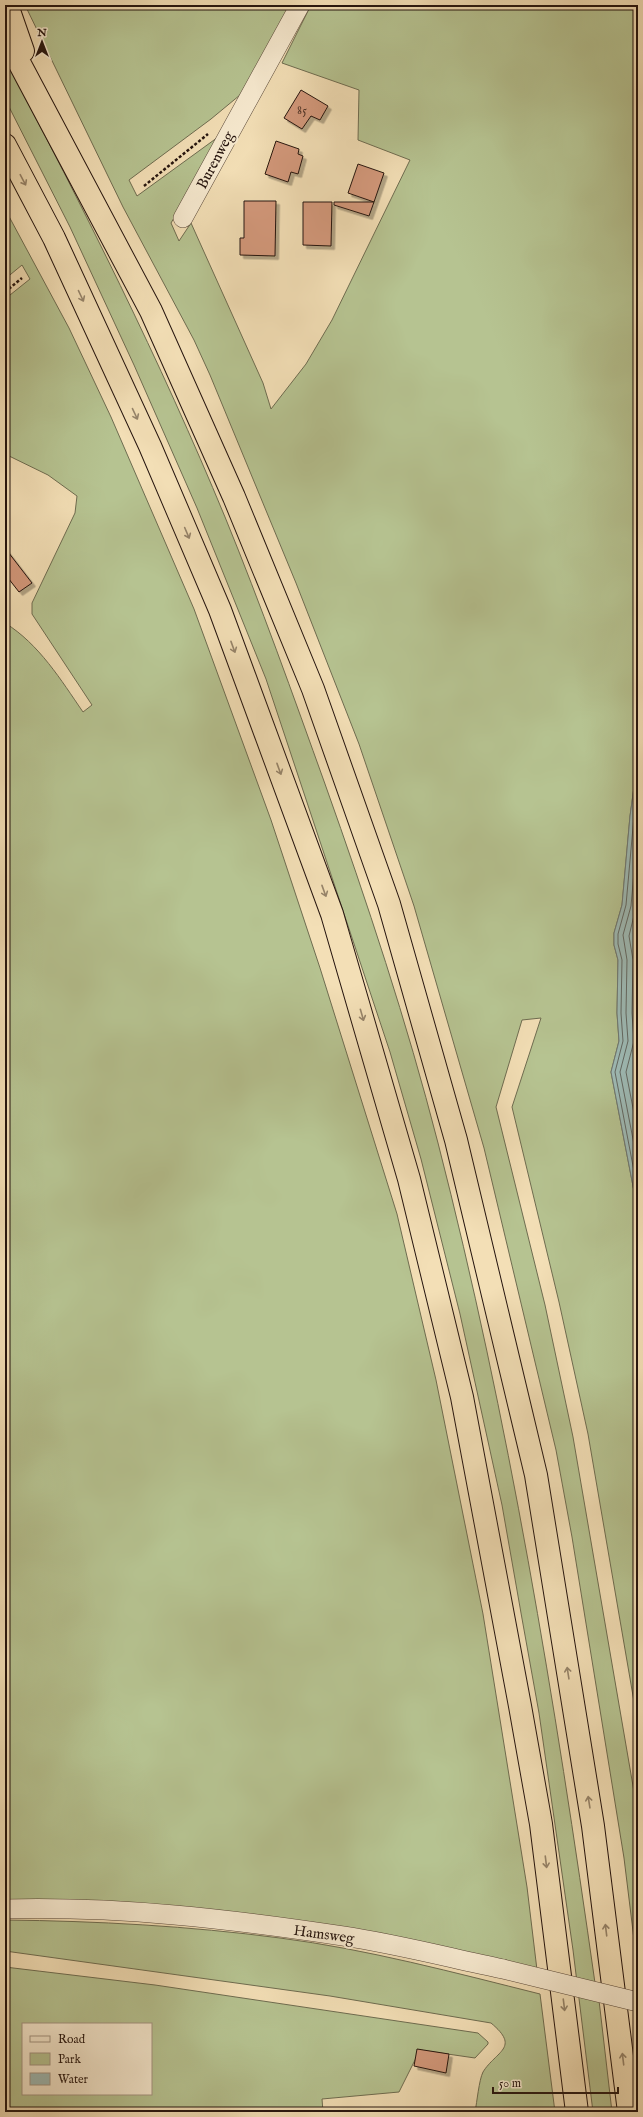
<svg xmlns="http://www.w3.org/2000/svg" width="643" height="2117" viewBox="0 0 643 2117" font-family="'IM FELL English',serif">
<defs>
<filter id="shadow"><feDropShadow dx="3.5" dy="3.5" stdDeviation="0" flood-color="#0004"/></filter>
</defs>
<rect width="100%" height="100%" fill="#f3dfb6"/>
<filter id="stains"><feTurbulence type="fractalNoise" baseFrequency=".005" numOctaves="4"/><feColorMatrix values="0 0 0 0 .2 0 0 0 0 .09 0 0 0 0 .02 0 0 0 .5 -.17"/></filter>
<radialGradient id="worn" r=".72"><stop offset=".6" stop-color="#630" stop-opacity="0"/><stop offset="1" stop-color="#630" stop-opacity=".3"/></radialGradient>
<!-- green -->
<path fill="#b6c391" stroke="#6e6c50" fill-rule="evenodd" d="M 25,5 L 291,5 L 240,95 L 211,119 L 129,180 L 137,196 L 225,132 L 171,223 L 179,241 L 191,223 L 263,383 L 271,409 L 306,364 L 332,320 L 410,160 L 358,140 L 359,90 L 282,63 L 311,5 L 638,5 L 638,758 L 630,816 L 622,905 L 614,933 L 614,945 L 618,960 L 617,1013 L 619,1041 L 611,1072 L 638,1212 L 638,1725 L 588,1434 L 559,1302 L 512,1107 L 541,1018 L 522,1020 L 496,1107 L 545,1305 L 573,1437 L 638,1815 L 638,1972 L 624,1858 L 572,1537 L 556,1450 L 484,1148 L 414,906 L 359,744 L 296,583 L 210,375 L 194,340 L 123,207 Z
M 5,59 C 84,209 160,360 225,517 C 261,605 293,695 325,784 C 367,902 407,1022 438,1143 C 509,1419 555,1701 595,1983 L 597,1983 L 612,2112 L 593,2112 L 573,1950 L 539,1713 L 521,1613 L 502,1505 L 460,1314 L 421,1159 L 390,1052 L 266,679 L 197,508 L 134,365 L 70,227 L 5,99 Z
M 5,209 L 69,328 L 111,417 L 194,609 L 271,820 L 320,968 L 397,1214 L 436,1380 L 483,1614 L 527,1887 L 537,1970 L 373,1935 L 5,1903 L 5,623 C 39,644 61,680 83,712 L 92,705 L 32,614 L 32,603 L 75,513 L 77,496 L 48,475 L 5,454 L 5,299 L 30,279 L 22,265 L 5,279 Z
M 5,1920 C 97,1921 189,1926 280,1938 C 366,1949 456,1973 540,1994 L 555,2112 L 475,2112 C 477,2102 479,2080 483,2072 C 496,2051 521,2048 491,2023 L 330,1996 L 5,1951 Z
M 5,1967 L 155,1985 L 478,2033 L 488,2042 L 488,2044 L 475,2058 L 420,2050 L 399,2092 L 322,2099 L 323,2112 L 5,2112 ZM 23,2024 L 151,2024 L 151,2094 L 23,2094 Z"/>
<!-- water -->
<path fill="#9ebbb6" stroke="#6e7873" d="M 638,759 L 638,1212 L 611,1072 L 619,1041 L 617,1013 L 618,960 L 614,945 L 614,933 L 622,905 L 630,816 Z"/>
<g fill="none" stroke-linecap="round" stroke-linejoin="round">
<!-- shore -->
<path stroke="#626862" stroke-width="1" d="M 638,789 L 634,816 L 626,905 L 618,934 L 618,944 L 622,960 L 621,1013 L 623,1041 L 615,1072 L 638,1192
M 638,827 L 631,906 L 623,935 L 627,960 L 626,1013 L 628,1041 L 620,1072 L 638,1165
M 638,899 L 629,936 L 633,960 L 632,1013 L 634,1041 L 626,1072 L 638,1134"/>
</g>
<!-- building -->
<path fill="#d4997b" stroke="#25140e" filter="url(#shadow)" d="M 301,90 L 328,106 L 320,120 L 311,116 L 302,129 L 284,118 Z
M 276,141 L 299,149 L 298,154 L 303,156 L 298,174 L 291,172 L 288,182 L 265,174 Z
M 358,164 L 384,173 L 374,202 L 348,193 Z
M 244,201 L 276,201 L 275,256 L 240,255 L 240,238 L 244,238 Z
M 303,202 L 332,202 L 331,246 L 303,245 Z
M 334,202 L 374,202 L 369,216 L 334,205 Z
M 5,548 L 32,583 L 19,592 L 5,574 Z
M 417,2049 L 449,2054 L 446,2073 L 414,2066 Z"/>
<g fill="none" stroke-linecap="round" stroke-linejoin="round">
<defs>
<path id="street" d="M 183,218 L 300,5
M 5,1909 C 118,1906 231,1919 343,1936 C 397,1944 450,1958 503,1969"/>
<path id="highway" d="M 7,5 L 23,51
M 5,36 L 151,311 L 234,497 L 313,689 L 389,904 L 456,1140 L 536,1475 L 593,1826 L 629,2112
M 5,145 L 54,238 L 150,446 L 220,610 L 332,914 L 409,1179 L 462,1397 L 520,1706 L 541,1824 L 577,2112"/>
</defs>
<!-- street casing -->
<use href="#street" stroke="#584738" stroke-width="20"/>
<!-- highway casing -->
<use href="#highway" stroke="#25140e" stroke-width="24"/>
<!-- path -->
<path stroke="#25140e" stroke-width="2.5" stroke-dasharray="3 2" stroke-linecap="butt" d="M 144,186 L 208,134
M 5,292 L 22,278"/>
<!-- street -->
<use href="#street" stroke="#f7ead0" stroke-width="19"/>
<!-- highway -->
<use href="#highway" stroke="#f3dfb6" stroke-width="22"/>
<defs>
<path id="street-bridge" d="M 503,1969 L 638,2002"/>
</defs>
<!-- street-bridge casing -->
<use href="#street-bridge" stroke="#584738" stroke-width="20" stroke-linecap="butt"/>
<!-- street-bridge -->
<use href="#street-bridge" stroke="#f7ead0" stroke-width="19"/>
</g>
<!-- one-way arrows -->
<defs><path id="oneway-shaft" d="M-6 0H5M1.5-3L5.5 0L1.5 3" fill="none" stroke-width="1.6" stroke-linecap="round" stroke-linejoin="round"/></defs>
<g stroke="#96846a">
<use href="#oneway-shaft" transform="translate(23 180) rotate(62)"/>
<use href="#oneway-shaft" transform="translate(81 296) rotate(65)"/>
<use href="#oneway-shaft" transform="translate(135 414) rotate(65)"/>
<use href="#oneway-shaft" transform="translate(187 533) rotate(67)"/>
<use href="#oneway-shaft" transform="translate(233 647) rotate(70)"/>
<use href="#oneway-shaft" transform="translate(279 769) rotate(70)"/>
<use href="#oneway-shaft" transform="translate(324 891) rotate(70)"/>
<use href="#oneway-shaft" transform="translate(362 1015) rotate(74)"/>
<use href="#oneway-shaft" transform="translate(568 1673) rotate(-99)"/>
<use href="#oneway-shaft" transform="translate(589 1802) rotate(-99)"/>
<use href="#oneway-shaft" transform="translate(546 1862) rotate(83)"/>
<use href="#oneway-shaft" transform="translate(606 1930) rotate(-97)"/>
<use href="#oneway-shaft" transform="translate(564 2005) rotate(83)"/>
<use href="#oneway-shaft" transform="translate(623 2059) rotate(-97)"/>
</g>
<g text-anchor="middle" stroke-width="4" stroke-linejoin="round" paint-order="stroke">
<!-- number labels -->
<g font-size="13" fill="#513529">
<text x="302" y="114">85</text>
</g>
<!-- street labels -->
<g font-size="15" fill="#25140e" stroke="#f7ead0">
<text transform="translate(215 160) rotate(-62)" y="5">Burenweg</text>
<text transform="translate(324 1934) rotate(8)" y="5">Hamsweg</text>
</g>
</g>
<!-- margin -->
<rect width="643" height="2117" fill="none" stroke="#f3dfb6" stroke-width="20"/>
<rect x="6" y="6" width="631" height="2105" fill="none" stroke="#25140e" stroke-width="2"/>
<rect x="10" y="10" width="623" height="2097" fill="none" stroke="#25140e"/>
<!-- legend -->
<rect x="22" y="2023" width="130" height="72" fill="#f7ead0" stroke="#a39482"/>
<rect x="30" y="2036" width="20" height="6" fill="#f7ead0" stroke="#a39482"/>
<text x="58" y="2043" font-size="12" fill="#25140e">Road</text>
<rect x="30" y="2053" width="20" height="12" fill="#b6c391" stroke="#a39482"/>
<text x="58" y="2063" font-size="12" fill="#25140e">Park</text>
<rect x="30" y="2073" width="20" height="12" fill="#9ebbb6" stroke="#a39482"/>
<text x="58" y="2083" font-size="12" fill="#25140e">Water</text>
<!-- north arrow -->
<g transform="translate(42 42)" stroke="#f7ead0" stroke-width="3" paint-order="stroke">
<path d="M0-3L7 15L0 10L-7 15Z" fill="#25140e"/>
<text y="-6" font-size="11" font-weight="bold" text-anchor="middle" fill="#25140e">N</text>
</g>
<!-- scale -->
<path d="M493 2087v6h125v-6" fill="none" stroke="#25140e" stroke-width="2"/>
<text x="499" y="2087" font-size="12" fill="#25140e" stroke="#f7ead0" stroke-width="3" paint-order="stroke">50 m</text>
<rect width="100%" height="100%" filter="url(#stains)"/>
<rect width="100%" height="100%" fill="url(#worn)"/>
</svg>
